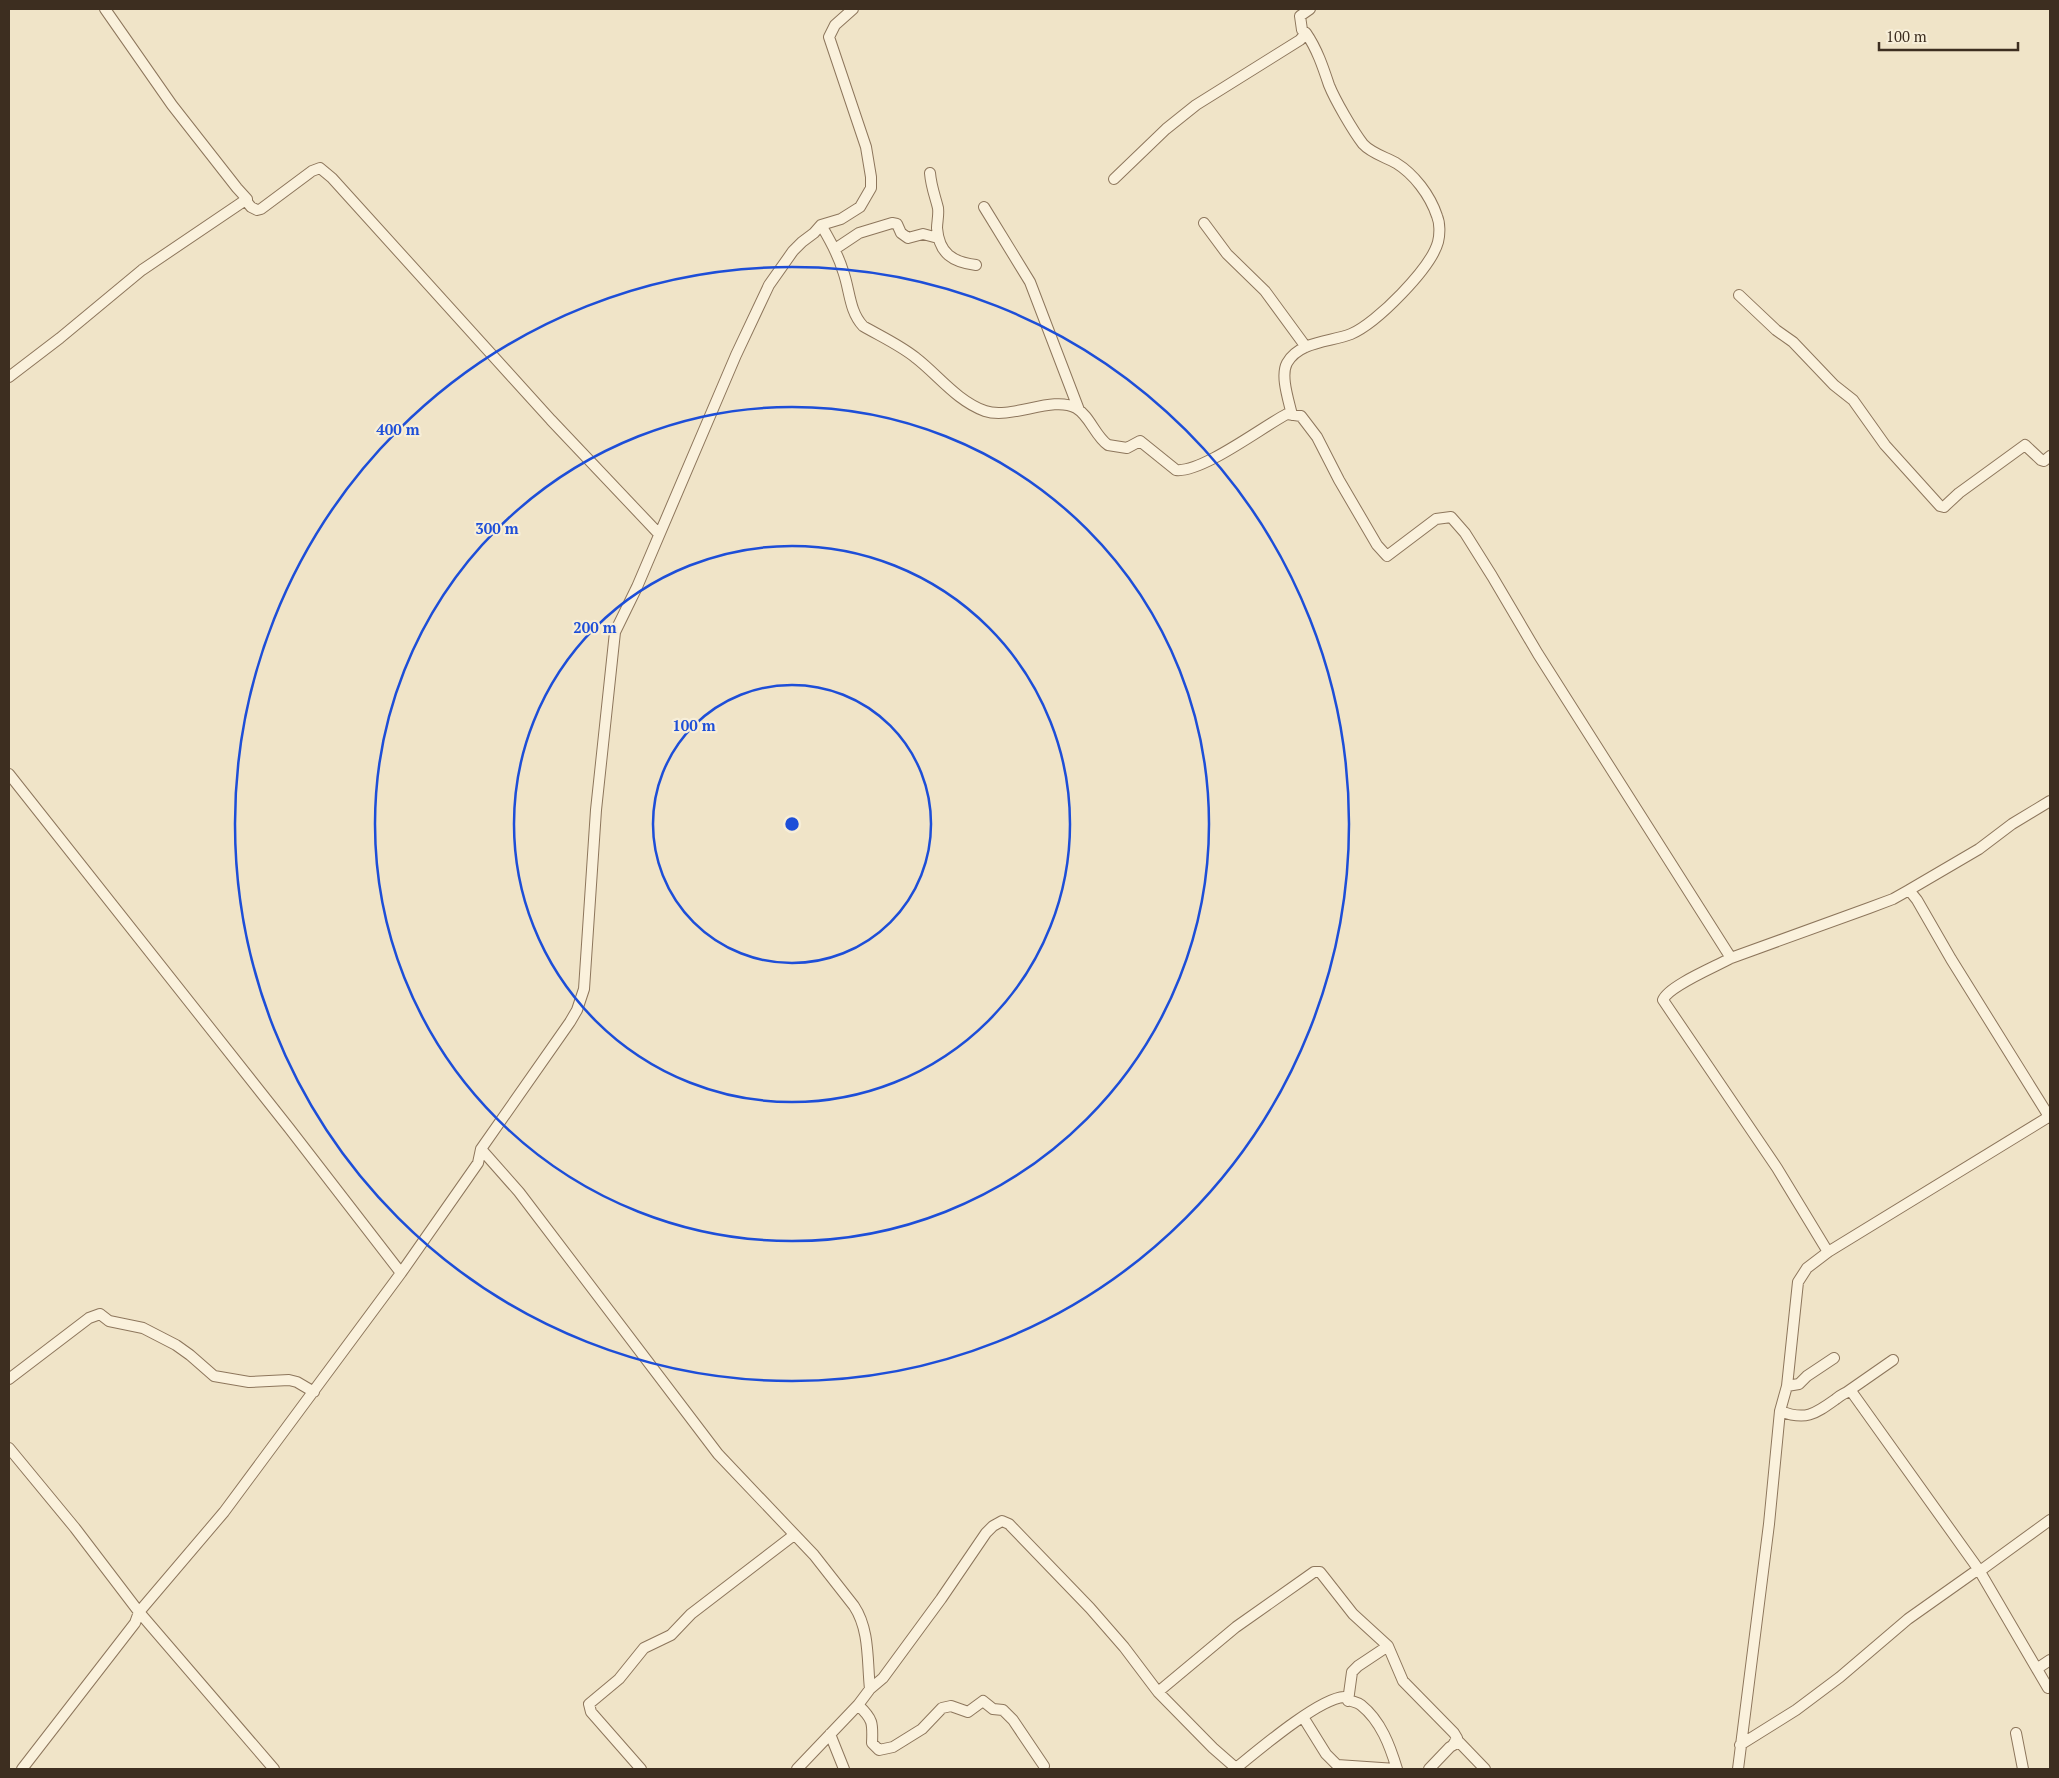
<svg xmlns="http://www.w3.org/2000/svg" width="2059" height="1778" viewBox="0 0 2059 1778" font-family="'PT Serif',serif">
<rect width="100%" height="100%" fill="#f0e4c8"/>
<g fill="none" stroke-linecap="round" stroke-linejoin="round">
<defs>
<path id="minor" d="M 105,9 L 172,105 L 237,188 L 247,199 L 247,202 L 251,207 L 257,210 L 261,209 L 312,171 L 320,168 L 332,178 L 551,420 L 659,534
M 930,173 C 931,186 935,196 938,208 C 939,215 937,222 937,228 C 939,254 953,262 976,265
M 1114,179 L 1166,129 L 1196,105 L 1300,40 L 1306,33 L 1302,30 L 1300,16 L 1310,9
M 984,207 L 1030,282 L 1079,410
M 1204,223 L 1227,254 L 1265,291 L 1306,347
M 821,225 C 830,240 838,254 843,271 C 850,290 849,311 863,326 C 880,336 900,345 916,358 C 938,375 957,401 985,411 C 1011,420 1053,395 1076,408 C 1090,416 1095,436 1108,445 L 1127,448 L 1140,441 L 1176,470 C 1202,473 1262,427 1287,414 L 1301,416 L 1317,437 L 1339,480 L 1377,545 L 1387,556 L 1436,519 L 1451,517 L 1465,533 L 1492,576 L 1538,654 L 1731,958 L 1869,908 L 1893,899 L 1909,890 L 1917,900 L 1951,959 L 2050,1118
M 835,249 L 859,233 L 892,223 L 897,224 L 901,233 L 908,238 L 923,234 L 938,238
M 1739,295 L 1776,330 L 1793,342 L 1834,385 L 1853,400 L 1885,445 L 1940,506 L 1944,507 L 1959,493 L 2025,445 L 2041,460 L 2044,461 L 2050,456
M 9,377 L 60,338 L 142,270 L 247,199
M 1292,415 C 1289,401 1280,376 1287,363 C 1299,341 1331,342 1351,334 C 1377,323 1431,268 1438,242 C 1440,234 1440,223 1437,216 C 1430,195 1414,174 1396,163 C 1385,157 1371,153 1363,144 C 1353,131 1335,100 1329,85 C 1323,67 1317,49 1306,33
M 9,774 L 289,1128 L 401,1273
M 1909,890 L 1979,849 L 2012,824 L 2050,801
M 1731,958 C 1717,966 1668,986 1663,1000 L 1777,1168 L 1828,1252
M 481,1149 L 519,1192 L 718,1454 L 814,1555 L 854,1606 C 870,1630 867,1662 870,1689
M 9,1379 L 89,1318 L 100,1314 L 109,1321 L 143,1328 L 176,1345 L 190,1355 L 214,1376 L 249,1382 L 289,1380 L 297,1382 L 314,1392
M 1787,1386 L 1799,1384 L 1807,1376 L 1834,1358
M 1847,1392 L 1893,1360
M 1780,1411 C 1806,1421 1815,1414 1836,1399 C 1841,1395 1845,1392 1851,1391 L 1979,1570 L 2048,1688
M 9,1448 L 75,1528 L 139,1612 L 274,1769
M 2038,1668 L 2050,1660
M 1158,1692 L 1236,1627 L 1314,1572 L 1320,1572 L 1324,1577 L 1353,1614 L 1388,1646
M 1348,1701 L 1352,1672 L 1358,1666 L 1388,1646 L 1403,1681 L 1454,1733 L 1457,1738 L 1453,1745
M 858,1705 C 873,1719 873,1723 872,1743 L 879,1750 L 893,1747 L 922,1729 L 942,1708 L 951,1706 L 968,1712 L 983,1701 L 993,1709 L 1003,1710 L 1013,1720 L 1044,1766
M 1303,1717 L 1326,1754 L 1337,1765 L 1396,1769
M 2016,1733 L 2023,1769
M 830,1734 L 844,1769
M 1740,1745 L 1796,1710 L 1840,1677 L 1908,1619 L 1973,1573 L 1984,1568 L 2050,1520
M 22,1769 L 135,1623 L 139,1612 L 224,1512 L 401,1273 L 478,1163 L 481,1149 L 570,1022 L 577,1010 L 584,989 L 596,810 L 615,632 L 637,587 L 736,355 L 769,285 L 793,251 L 802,242 L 814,233 L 821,225 L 841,219 L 860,207 L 871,188 L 871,177 L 866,147 L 829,37 L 835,25 L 853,9
M 641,1769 L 591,1712 L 589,1704 L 619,1679 L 644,1648 L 671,1635 L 691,1614 L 794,1535
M 797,1769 L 858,1705 L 870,1689 L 883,1678 L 941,1599 L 986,1533 L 993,1526 L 1002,1521 L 1009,1524 L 1090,1608 L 1124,1647 L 1158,1692 L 1213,1748 L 1237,1769
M 1235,1769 C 1256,1752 1319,1698 1344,1697 C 1349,1702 1356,1701 1361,1705 C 1381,1721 1390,1746 1397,1769
M 1429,1769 L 1450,1747 L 1459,1742 L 1485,1769
M 1738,1769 L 1769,1524 L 1780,1411 L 1787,1386 L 1798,1282 L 1807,1268 L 1828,1252 L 2050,1116"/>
</defs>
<!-- minor casing -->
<use href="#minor" stroke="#8d765c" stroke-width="12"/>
<!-- minor -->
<use href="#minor" stroke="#faf1dc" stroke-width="10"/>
</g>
<!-- distance rings -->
<g fill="none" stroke="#1d4ed8" stroke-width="2.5">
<circle cx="792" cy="824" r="139"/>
<circle cx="792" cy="824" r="278"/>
<circle cx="792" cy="824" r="417"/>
<circle cx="792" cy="824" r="557"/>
</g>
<circle cx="792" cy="824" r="8" fill="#1d4ed8" stroke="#f7eed8" stroke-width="2.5"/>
<g font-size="15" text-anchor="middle" font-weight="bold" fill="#1d4ed8" stroke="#f7eed8" stroke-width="4.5" stroke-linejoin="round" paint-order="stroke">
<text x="398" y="435">400 m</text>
<text x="497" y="534">300 m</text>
<text x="595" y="633">200 m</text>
<text x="694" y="731">100 m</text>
</g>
<!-- border -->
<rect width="2059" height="1778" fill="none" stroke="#3d2e20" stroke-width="20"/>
<!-- scale -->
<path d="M1879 42v8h139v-8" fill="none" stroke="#3d2e20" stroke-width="2.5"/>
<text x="1886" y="42" font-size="15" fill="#3d2e20" stroke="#f7eed8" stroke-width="4" paint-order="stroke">100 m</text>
</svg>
